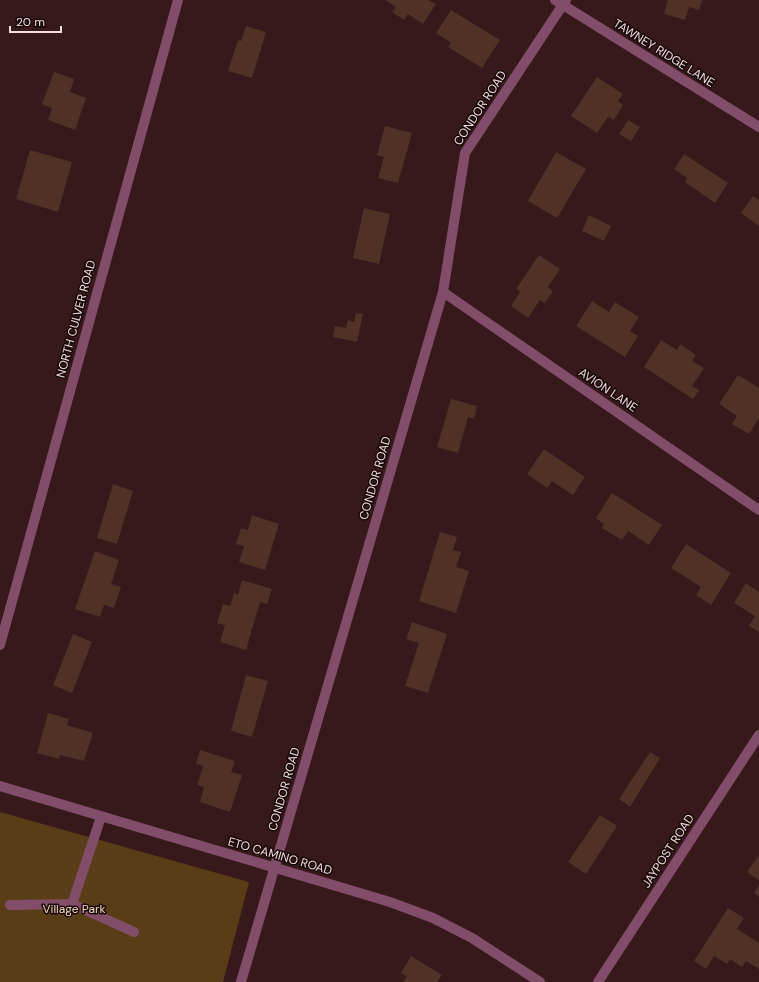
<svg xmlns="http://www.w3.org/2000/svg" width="759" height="982" viewBox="0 0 759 982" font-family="'DM Sans',sans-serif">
<rect width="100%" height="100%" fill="#37181b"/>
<!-- park -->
<path fill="#593d17" d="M 0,812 L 249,882 L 223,982 L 0,982 Z"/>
<!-- building -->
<path fill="#4f3125" d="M 385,0 L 428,0 L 436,4 L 423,24 L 408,14 L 404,20 L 392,12 L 396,7 Z
M 668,0 L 702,0 L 699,10 L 689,7 L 685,20 L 664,14 Z
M 451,10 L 500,40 L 482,68 L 448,47 L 451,43 L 436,33 Z
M 246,26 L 266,32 L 252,78 L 228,71 L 238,40 L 241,41 Z
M 54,72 L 74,79 L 70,92 L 86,98 L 75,130 L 48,120 L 52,108 L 42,104 Z
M 597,77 L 623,94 L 618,101 L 623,105 L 614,120 L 608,117 L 597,133 L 571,116 Z
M 628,120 L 640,127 L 631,141 L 619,134 Z
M 385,126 L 412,133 L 398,183 L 378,178 L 384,157 L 377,155 Z
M 30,150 L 72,162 L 58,212 L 16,199 Z
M 556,152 L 586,169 L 557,218 L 528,201 Z
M 684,154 L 728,183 L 715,203 L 685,182 L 687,178 L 674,169 Z
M 753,196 L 759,200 L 759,226 L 741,213 Z
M 364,208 L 390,214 L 379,264 L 353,258 Z
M 589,215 L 611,226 L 604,241 L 582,231 Z
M 539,255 L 560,269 L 548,287 L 553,291 L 545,303 L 540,300 L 528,318 L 511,306 L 520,292 L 516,289 Z
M 592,301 L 609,312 L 615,302 L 639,317 L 630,331 L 638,336 L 625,357 L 576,326 Z
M 356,313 L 363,314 L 357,342 L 333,337 L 335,326 L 346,328 L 348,320 L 354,322 Z
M 661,340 L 677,350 L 680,344 L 696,355 L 692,361 L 704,368 L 692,386 L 699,390 L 693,399 L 644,367 Z
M 738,375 L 759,388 L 759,418 L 749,434 L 732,424 L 737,416 L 719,404 Z
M 451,399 L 477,406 L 474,419 L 468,417 L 458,453 L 437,447 Z
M 544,449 L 585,477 L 573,495 L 552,481 L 547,488 L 527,474 Z
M 113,484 L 133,491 L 117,544 L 97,538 Z
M 612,493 L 662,525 L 649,545 L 628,531 L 622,540 L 602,528 L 604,524 L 596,518 Z
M 252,515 L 279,524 L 265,570 L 239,562 L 244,546 L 236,544 L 241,528 L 248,530 Z
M 440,532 L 457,537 L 453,550 L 461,552 L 456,567 L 469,571 L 456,613 L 419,601 Z
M 686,544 L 731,573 L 711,605 L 696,595 L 701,587 L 671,568 Z
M 95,551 L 119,560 L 111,584 L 121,587 L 114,608 L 104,605 L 100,617 L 75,609 Z
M 242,580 L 272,589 L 267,604 L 260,602 L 246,650 L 220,642 L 225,625 L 217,623 L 223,604 L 230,606 L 234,593 L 238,594 Z
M 746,583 L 759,592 L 759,632 L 749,626 L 755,616 L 734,603 Z
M 412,622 L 447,634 L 428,693 L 405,686 L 419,643 L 406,639 Z
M 73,634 L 92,642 L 72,693 L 53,685 Z
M 246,675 L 268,681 L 252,737 L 231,731 Z
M 48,713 L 69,719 L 67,725 L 93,733 L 84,761 L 60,755 L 59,759 L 37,753 Z
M 200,750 L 235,761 L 231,772 L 242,775 L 230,812 L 200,802 L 204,787 L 197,785 L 203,766 L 196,764 Z
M 650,752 L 660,758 L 630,807 L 619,799 Z
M 600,815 L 617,826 L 586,874 L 568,862 Z
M 759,855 L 759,880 L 747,872 Z
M 759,885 L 759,897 L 754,893 Z
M 728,908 L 744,918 L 737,929 L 759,943 L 759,969 L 746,961 L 742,967 L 730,959 L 727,964 L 714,956 L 706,969 L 694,961 Z
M 411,956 L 442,975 L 437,982 L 403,982 L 407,976 L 401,973 Z"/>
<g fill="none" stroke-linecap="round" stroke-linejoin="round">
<!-- minor -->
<path stroke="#814d69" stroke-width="10" d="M 555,0 L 759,127
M 443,292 L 759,510
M 0,645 L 178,0
M 0,786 L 390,902 L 433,918 L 472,938 L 540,982
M 72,904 L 101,817
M 10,905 L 72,904 L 134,932
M 241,982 L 443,292 L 465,153 L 566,0
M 598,982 L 759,735"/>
</g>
<g text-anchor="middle" stroke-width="3" stroke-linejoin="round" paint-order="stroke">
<!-- street labels -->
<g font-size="12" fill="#f5dfdf" stroke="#160809">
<text transform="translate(664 53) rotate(32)" y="4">TAWNEY RIDGE LANE</text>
<text transform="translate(480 108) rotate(-57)" y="4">CONDOR ROAD</text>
<text transform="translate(76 319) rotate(-75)" y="4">NORTH CULVER ROAD</text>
<text transform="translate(608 390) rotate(34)" y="4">AVION LANE</text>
<text transform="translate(375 478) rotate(-74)" y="4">CONDOR ROAD</text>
<text transform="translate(284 789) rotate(-74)" y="4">CONDOR ROAD</text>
<text transform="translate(668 851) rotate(-57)" y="4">JAYPOST ROAD</text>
<text transform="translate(280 856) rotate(16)" y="4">ETO CAMINO ROAD</text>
</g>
<!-- park labels -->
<g font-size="12" fill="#fadcb7" stroke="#160809">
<text x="74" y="913">Village Park</text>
</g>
</g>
<!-- scale -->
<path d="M10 26v6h51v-6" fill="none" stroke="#f5dfdf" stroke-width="2"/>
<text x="16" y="26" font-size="12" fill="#f5dfdf" stroke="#160809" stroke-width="3" paint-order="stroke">20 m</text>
</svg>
